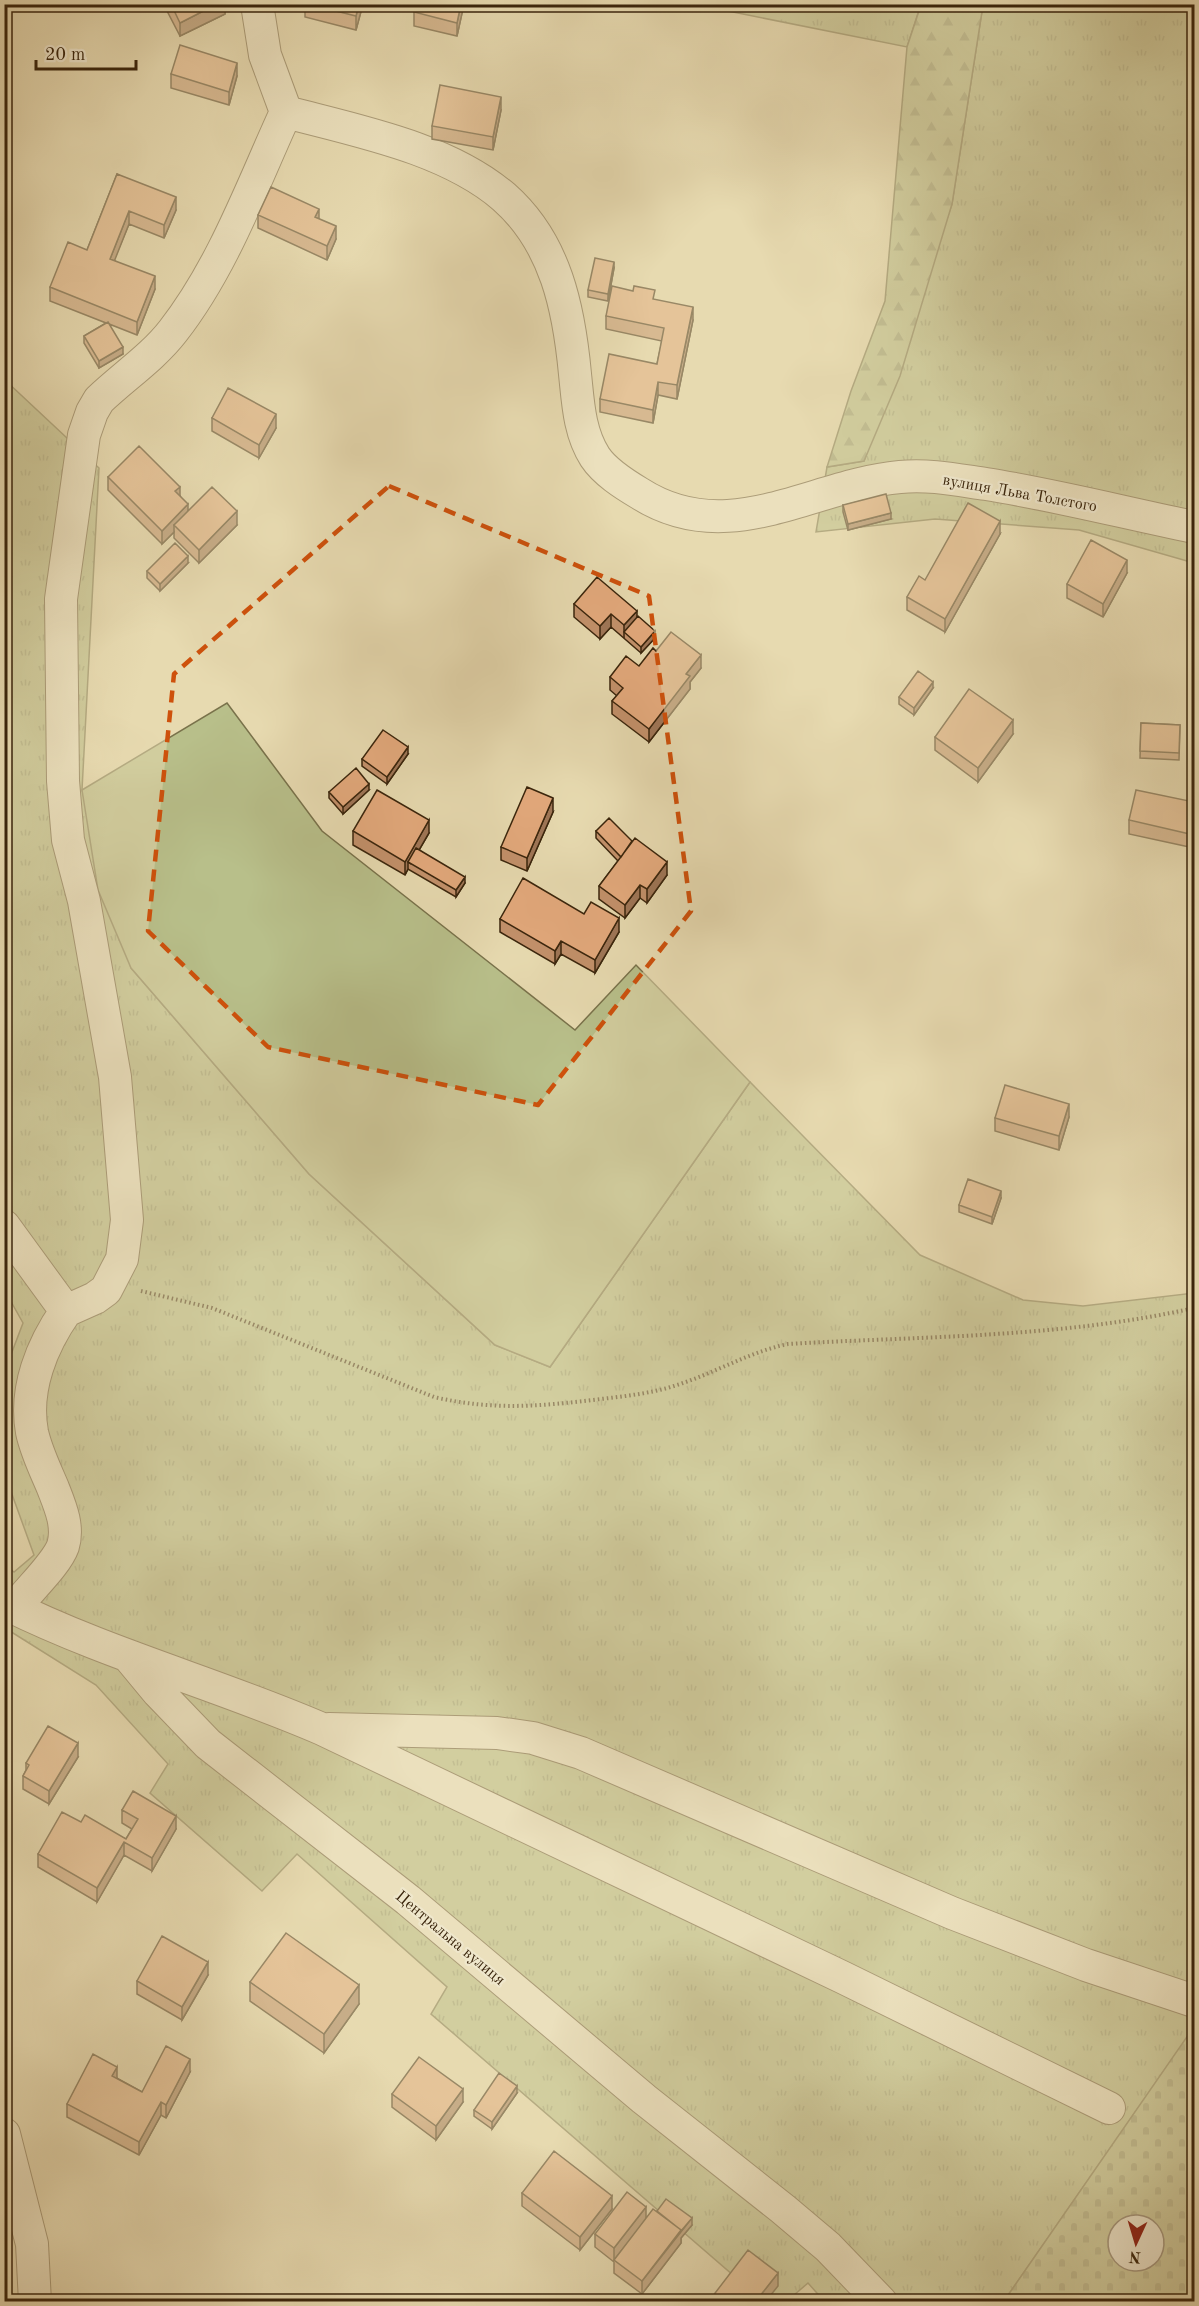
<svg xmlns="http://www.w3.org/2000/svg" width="1199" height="2306" viewBox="0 0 1199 2306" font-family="'Old Standard TT',serif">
<defs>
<pattern id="grass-tufts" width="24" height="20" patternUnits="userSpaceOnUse" patternTransform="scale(1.5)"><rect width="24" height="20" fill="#b8bf8a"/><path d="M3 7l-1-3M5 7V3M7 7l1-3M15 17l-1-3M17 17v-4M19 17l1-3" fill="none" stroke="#979b6f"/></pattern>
<pattern id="forest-firs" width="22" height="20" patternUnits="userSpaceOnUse" patternTransform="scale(1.5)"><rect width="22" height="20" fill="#b8bf8a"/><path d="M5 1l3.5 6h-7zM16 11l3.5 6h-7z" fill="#979b6f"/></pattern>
<pattern id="cemetery-stones" width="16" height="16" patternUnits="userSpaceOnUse" patternTransform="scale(1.5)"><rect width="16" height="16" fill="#b8bf8a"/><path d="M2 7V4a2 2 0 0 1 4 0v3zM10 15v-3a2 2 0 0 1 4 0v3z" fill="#979b6f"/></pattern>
</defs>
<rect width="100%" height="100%" fill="#e7dab0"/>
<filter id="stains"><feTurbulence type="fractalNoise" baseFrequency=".00333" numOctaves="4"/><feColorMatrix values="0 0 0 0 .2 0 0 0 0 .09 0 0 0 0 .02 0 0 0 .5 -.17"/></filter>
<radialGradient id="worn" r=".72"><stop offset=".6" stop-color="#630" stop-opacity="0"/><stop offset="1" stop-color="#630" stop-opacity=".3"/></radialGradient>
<!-- grass -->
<path fill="url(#grass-tufts)" stroke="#79724b" stroke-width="1.5" d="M 921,4 L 907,47 L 698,5 Z
M 983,5 L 1194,5 L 1194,563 L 1079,530 L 935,519 L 816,532 L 827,467 L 864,461 L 952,204 Z
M 5,380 L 99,468 L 82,790 L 131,968 L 309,1174 L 495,1345 L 550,1367 L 750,1082 L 920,1255 L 1023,1300 L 1083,1306 L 1194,1293 L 1194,2033 L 1191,2032 L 1004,2301 L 824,2301 L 808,2283 L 787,2301 L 763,2301 L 431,2014 L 447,1987 L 297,1854 L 262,1891 L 150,1793 L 168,1764 L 96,1685 L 5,1628 L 5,1565 L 14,1572 L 34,1555 L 5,1475 L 4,1373 L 23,1323 L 4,1289 Z"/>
<!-- forest -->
<path fill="url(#forest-firs)" stroke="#79724b" stroke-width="1.5" d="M 921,5 L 983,5 L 952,204 L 900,376 L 864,461 L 827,467 L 851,391 L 885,301 L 907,47 Z"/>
<!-- cemetery -->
<path fill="url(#cemetery-stones)" stroke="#79724b" stroke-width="1.5" fill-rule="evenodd" d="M 1191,2031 L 1194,2033 L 1194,2301 L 1004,2301 ZM 1118,2225 L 1154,2225 L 1154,2261 L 1118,2261 Z"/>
<!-- green -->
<path fill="#b8bf8a" stroke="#79724b" stroke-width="1.5" d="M 227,703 L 322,831 L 575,1030 L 636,965 L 750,1082 L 550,1367 L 495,1345 L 309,1174 L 131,968 L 98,890 L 82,790 Z"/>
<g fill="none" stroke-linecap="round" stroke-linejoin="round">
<defs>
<path id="minor" d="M 257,4 L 265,55 L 286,112
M 286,112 C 358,131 447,148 504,197 C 556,243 569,309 575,374 C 578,402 579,432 595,457 C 605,472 624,484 639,493 C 728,550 811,485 900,477 C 929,474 958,480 986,484 C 1056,495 1125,513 1194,527
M 4,1226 L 66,1311 C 42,1345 24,1389 32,1432 C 36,1451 45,1469 53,1488 C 60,1506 69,1526 63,1546 C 56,1565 28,1590 15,1608
M 66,1311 L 95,1298 L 106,1290 L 122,1259 L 127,1220 L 115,1077 L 84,901 L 68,840 L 63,781 L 61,599 L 84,435 L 92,412 L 99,400 C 123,377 153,357 173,331 C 223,267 252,186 286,112
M 4,1603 C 106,1654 218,1684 322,1729 L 842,1977 L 1109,2108
M 129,1657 L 158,1692 L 208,1744 L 408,1900 L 644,2099 L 783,2209 L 828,2247 L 881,2302
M 329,1729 L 497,1733 L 533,1738 L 581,1753 L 952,1913 L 1086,1965 L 1194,2001
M 4,2134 L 32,2244 L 35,2302"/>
</defs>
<!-- minor casing -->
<use href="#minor" stroke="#655235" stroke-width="34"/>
<!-- path -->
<path stroke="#3a250c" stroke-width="4" stroke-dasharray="1.5 3" stroke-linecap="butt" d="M 141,1291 L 212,1308 L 434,1397 C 494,1411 542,1406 601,1399 C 627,1396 653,1393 677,1385 C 715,1373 749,1352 788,1344 C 924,1336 1061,1338 1194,1308"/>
<!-- minor -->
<use href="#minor" stroke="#efe7cc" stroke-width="32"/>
</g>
<!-- wall -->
<path fill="#c3916b" stroke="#3a250c" stroke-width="1.5" d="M 165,4 L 225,4 L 225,14 L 180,36 L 165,7 Z
M 305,4 L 363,4 L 356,30 L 305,17 Z
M 464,4 L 457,36 L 414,26 L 414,12 Z
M 171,74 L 237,76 L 229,105 L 171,88 Z
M 501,110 L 493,150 L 432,139 L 432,126 Z
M 117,174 L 176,210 L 164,238 L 129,224 L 114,260 L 155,289 L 137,335 L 109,324 L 123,354 L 99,368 L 84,343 L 84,336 L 106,323 L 50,301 L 50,287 L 87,250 Z
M 258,215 L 319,219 L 336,239 L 327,260 L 258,228 Z
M 614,268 L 608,301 L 588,297 L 588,290 Z
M 655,300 L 693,320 L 677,399 L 658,395 L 653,423 L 600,412 L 600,399 L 657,364 L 662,341 L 606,329 L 606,316 Z
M 212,418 L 276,428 L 259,458 L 212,431 Z
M 108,477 L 180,496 L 188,510 L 237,525 L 199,563 L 174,538 L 174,532 L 162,544 L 108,490 Z
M 843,505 L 891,519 L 848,530 L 843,512 Z
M 1000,534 L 945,632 L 907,610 L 907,597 L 925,580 Z
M 188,563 L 160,591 L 147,578 L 147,571 Z
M 1127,573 L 1103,617 L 1067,598 L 1067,584 Z
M 574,604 L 637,617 L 655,638 L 641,653 L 611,627 L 600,639 L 574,617 Z
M 656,651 L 701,668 L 690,682 L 690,689 L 649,742 L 612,714 L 612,701 L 617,696 L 610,690 L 610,677 L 639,666 Z
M 933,688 L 914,715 L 899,704 L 899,697 Z
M 1141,723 L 1180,725 L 1179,760 L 1140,758 Z
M 1013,734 L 978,782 L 935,750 L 935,737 Z
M 408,754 L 387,784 L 362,766 L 362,759 Z
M 369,790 L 343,814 L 329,798 L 329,792 Z
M 1194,802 L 1194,848 L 1129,834 L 1129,820 Z
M 553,812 L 527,871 L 501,860 L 501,847 Z
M 353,831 L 429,833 L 419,850 L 465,883 L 456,897 L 408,869 L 405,875 L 353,845 Z
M 596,831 L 632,841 L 667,875 L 647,903 L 640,898 L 625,918 L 599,899 L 599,886 L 618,861 L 596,838 Z
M 584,914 L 619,932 L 595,973 L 561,954 L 555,964 L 500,932 L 500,919 Z
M 1069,1117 L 1059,1150 L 995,1131 L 995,1118 Z
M 1001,1198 L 992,1224 L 959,1212 L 959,1205 Z
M 78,1757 L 49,1804 L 23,1789 L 23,1776 L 26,1770 L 26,1763 Z
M 122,1810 L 176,1829 L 152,1871 L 124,1855 L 97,1902 L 38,1867 L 38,1854 L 81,1822 L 126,1839 L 132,1829 L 122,1823 Z
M 208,1975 L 182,2020 L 137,1994 L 137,1981 Z
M 250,1982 L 359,2004 L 324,2053 L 250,2001 Z
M 190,2072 L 166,2118 L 161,2115 L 139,2155 L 67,2117 L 67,2104 L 117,2078 L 142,2092 Z
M 517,2093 L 492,2129 L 474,2116 L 474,2110 Z
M 392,2094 L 463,2102 L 436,2140 L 392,2107 Z
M 522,2193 L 612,2209 L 580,2250 L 522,2206 Z
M 657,2211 L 692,2225 L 681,2238 L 681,2243 L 642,2294 L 614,2273 L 614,2262 L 595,2247 L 595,2234 L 646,2218 Z"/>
<!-- shaded-wall -->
<path fill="#9f7657" stroke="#3a250c" stroke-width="1.5" d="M 217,4 L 225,4 L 225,14 L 180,36 L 180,23 Z
M 359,4 L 363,4 L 356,30 L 356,16 Z
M 461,4 L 464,4 L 457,36 L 457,23 Z
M 237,63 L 237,76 L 229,105 L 229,92 Z
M 501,97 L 501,110 L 493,150 L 493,137 Z
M 176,197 L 176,210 L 164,238 L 164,225 Z
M 319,209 L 319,222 L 315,217 Z
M 129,211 L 129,224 L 110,272 L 110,259 Z
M 336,226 L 336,239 L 327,260 L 327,246 Z
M 614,262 L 614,268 L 608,301 L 608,294 Z
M 155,276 L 155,289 L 137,335 L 137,322 Z
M 693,307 L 693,320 L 677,399 L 677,385 Z
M 123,347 L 123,354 L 99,368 L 99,361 Z
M 658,382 L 658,395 L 653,423 L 653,410 Z
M 276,414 L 276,428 L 259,458 L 259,445 Z
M 180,487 L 180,500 L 175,491 Z
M 188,504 L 188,517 L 174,525 L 174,532 L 162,544 L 162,531 Z
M 237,511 L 237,525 L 199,563 L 199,550 Z
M 891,513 L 891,519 L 848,530 L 848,524 Z
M 1000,521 L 1000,534 L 945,632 L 945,619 Z
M 188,556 L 188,563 L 160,591 L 160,584 Z
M 1127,560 L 1127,573 L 1103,617 L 1103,604 Z
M 637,611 L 637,624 L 624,632 L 624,638 L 624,625 Z
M 611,614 L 611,627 L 600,639 L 600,626 Z
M 655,631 L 655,638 L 641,653 L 641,647 Z
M 701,655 L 701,668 L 690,682 L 690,689 L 649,742 L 649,729 L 686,674 Z
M 933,682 L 933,688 L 914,715 L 914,708 Z
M 1013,720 L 1013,734 L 978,782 L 978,768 Z
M 408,747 L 408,754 L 387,784 L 387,777 Z
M 369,784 L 369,790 L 343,814 L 343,807 Z
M 553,798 L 553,812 L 527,871 L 527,858 Z
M 429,820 L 429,833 L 411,864 L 408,862 L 408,869 L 405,875 L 405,862 Z
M 667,862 L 667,875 L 647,903 L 647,889 Z
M 465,877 L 465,883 L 456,897 L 456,890 Z
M 640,885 L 640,898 L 625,918 L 625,905 Z
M 619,918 L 619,932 L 595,973 L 595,960 Z
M 561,941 L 561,954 L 555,964 L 555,951 Z
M 1069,1104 L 1069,1117 L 1059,1150 L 1059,1136 Z
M 1001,1191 L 1001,1198 L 992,1224 L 992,1217 Z
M 78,1743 L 78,1757 L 49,1804 L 49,1791 Z
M 176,1816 L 176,1829 L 152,1871 L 152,1858 Z
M 124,1842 L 124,1855 L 97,1902 L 97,1888 Z
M 208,1962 L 208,1975 L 182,2020 L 182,2007 Z
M 359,1985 L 359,2004 L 324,2053 L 324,2034 Z
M 190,2059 L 190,2072 L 166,2118 L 166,2105 Z
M 117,2067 L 117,2080 L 112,2076 Z
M 517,2086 L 517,2093 L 492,2129 L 492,2122 Z
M 463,2089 L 463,2102 L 436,2140 L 436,2126 Z
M 161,2102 L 161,2115 L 139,2155 L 139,2142 Z
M 612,2196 L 612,2209 L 580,2250 L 580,2237 Z
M 646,2207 L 646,2220 L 614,2260 L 614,2248 Z
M 692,2218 L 692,2225 L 681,2238 L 681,2243 L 642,2294 L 642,2281 Z
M 778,2273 L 778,2286 L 766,2301 L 756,2301 Z"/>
<!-- building -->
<path fill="#e3a97c" stroke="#3a250c" stroke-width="1.5" d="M 171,4 L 217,4 L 180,23 Z
M 308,4 L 359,4 L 356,16 Z
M 415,4 L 461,4 L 457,23 L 414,12 Z
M 180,45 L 237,63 L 229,92 L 171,74 Z
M 440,85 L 501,97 L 493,137 L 432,126 Z
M 117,174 L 176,197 L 164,225 L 129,211 L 110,259 L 155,276 L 137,322 L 50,287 L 68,242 L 87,250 Z
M 271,187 L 319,209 L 315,217 L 336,226 L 327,246 L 258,215 Z
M 595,258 L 614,262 L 608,294 L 588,290 Z
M 612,286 L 633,291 L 634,286 L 655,290 L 653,299 L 693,307 L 677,385 L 658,382 L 653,410 L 600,399 L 609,354 L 657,364 L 664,328 L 606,316 Z
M 108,322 L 123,347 L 99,361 L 84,336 Z
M 228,388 L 276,414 L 259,445 L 212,418 Z
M 139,446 L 180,487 L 175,491 L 188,504 L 162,531 L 108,477 Z
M 212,487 L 237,511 L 199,550 L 174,525 Z
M 886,494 L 891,513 L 848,524 L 843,505 Z
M 968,503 L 1000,521 L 945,619 L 907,597 L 919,576 L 925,580 Z
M 1091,540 L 1127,560 L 1103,604 L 1067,584 Z
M 175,543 L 188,556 L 160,584 L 147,571 Z
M 597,577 L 637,611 L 624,625 L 611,614 L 600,626 L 574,604 Z
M 638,616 L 655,631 L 641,647 L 624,632 Z
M 671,632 L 701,655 L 686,674 L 690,676 L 649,729 L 612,701 L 623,688 L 610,677 L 626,656 L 639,666 L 653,648 L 656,651 Z
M 918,671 L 933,682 L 914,708 L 899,697 Z
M 969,689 L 1013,720 L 978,768 L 935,737 Z
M 1141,723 L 1180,725 L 1179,753 L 1140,751 Z
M 383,730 L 408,747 L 387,777 L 362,759 Z
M 356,768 L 369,784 L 343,807 L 329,792 Z
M 527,787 L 553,798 L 527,858 L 501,847 Z
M 377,790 L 429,820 L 405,862 L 353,831 Z
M 1136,790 L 1194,802 L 1194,835 L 1129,820 Z
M 609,818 L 632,841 L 621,857 L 596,831 Z
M 635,838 L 667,862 L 647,889 L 640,885 L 625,905 L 599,886 Z
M 416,848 L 465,877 L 456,890 L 408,862 Z
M 523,878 L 584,914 L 591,902 L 619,918 L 595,960 L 561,941 L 555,951 L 500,919 Z
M 1005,1085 L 1069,1104 L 1059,1136 L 995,1118 Z
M 968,1179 L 1001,1191 L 992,1217 L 959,1205 Z
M 48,1726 L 78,1743 L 49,1791 L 23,1776 L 29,1765 L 26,1763 Z
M 133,1791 L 176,1816 L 152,1858 L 124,1842 L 97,1888 L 38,1854 L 62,1812 L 81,1822 L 85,1815 L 126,1839 L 138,1819 L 122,1810 Z
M 286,1933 L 359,1985 L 324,2034 L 250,1982 Z
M 162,1936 L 208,1962 L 182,2007 L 137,1981 Z
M 166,2046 L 190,2059 L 166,2105 L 161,2102 L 139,2142 L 67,2104 L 93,2054 L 117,2067 L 112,2076 L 142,2092 Z
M 419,2057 L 463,2089 L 436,2126 L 392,2094 Z
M 499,2073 L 517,2086 L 492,2122 L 474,2110 Z
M 554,2151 L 612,2196 L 580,2237 L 522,2193 Z
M 627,2192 L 646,2207 L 614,2248 L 595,2234 Z
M 666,2199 L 692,2218 L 681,2231 L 681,2230 L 657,2211 Z
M 653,2209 L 681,2230 L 642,2281 L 614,2260 Z
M 748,2250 L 778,2273 L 756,2301 L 709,2301 Z"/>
<!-- marked area -->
<path d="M0 0H1199V2306H0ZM 389,486 L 649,596 L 691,911 L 538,1105 L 268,1047 L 148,931 L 174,674 Z" fill="#e7dab0" fill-opacity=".55" fill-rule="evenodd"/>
<path fill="none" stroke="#ce510c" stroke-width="4.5" stroke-dasharray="12 8" stroke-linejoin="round" d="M 389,486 L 649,596 L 691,911 L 538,1105 L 268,1047 L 148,931 L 174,674 Z"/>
<g text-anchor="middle" stroke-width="4.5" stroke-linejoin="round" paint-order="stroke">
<!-- street labels -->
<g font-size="16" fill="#3a250c" stroke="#efe7cc">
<text transform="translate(1020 492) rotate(10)" y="6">вулиця Льва Толстого</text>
<text transform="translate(451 1937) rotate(40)" y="6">Центральна вулиця</text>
</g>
</g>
<!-- margin -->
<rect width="1199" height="2306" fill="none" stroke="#e7dab0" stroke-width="24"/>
<rect x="6" y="6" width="1187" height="2294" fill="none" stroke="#3a250c" stroke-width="3"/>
<rect x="12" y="12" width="1175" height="2282" fill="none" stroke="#3a250c" stroke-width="1.5"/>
<!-- north arrow -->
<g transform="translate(1136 2243) rotate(184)"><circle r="28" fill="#efe7cc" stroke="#a7997f" stroke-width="1.5"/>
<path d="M0-4.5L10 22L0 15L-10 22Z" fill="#8f2418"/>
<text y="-9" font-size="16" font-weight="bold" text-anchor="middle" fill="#3a250c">N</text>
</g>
<!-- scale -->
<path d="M36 60v9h100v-9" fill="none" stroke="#3a250c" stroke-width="3"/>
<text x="45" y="60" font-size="18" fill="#3a250c" stroke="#efe7cc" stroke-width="4.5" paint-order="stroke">20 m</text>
<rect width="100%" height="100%" filter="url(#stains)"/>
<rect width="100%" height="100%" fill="url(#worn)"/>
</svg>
